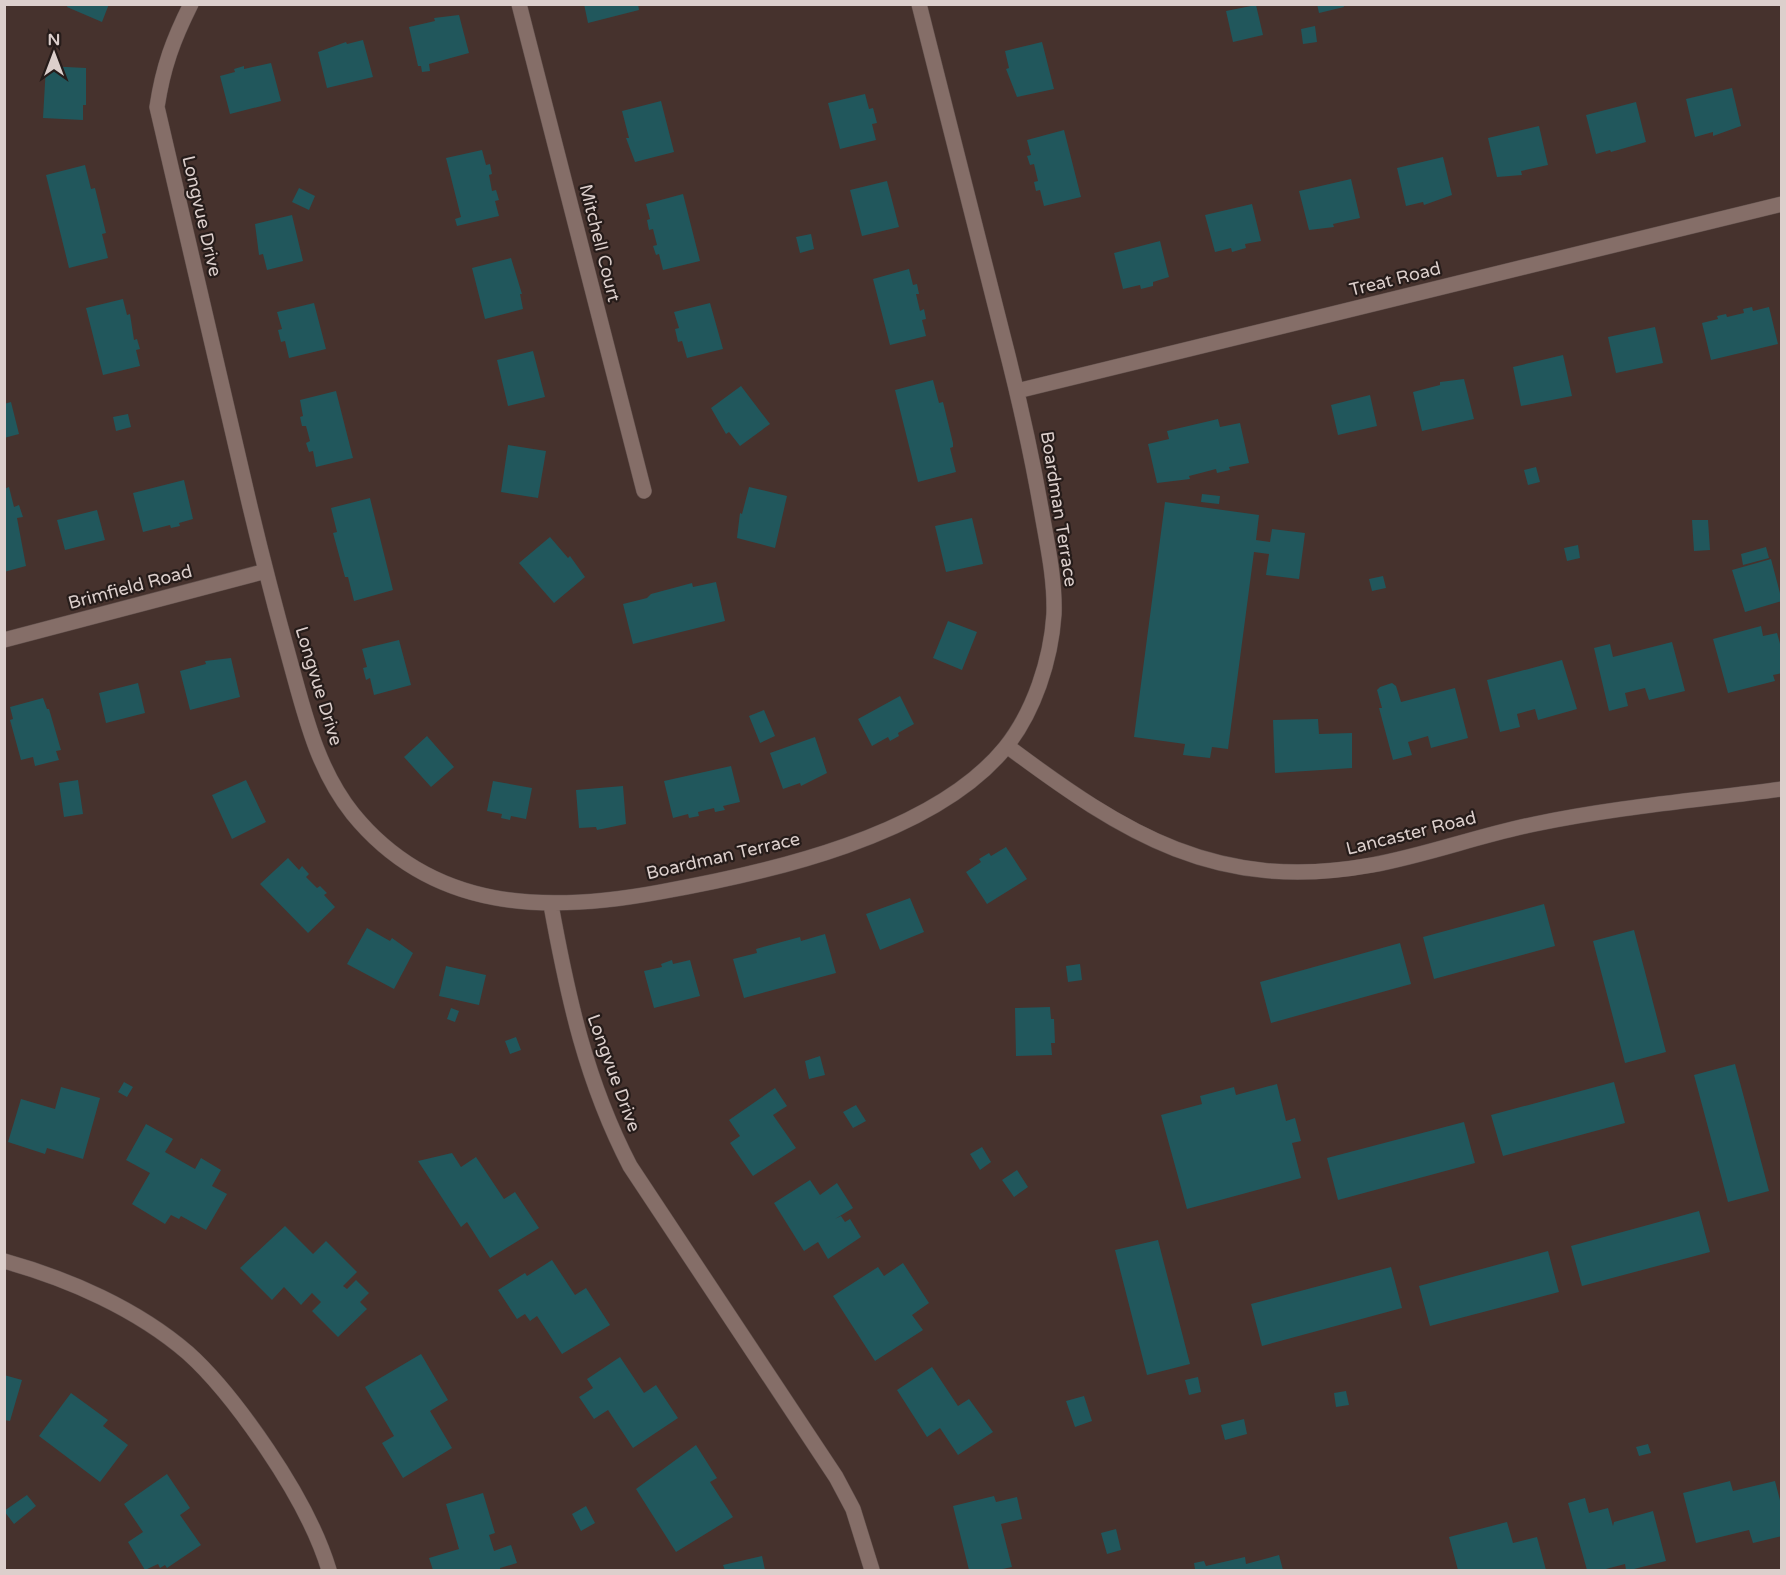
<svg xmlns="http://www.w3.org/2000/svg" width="1786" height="1575" viewBox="0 0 1786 1575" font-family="'Varela Round',sans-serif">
<rect width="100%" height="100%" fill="#46322d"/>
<!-- building -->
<path fill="#21575c" d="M 68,4 L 109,4 L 102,22 L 67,7 Z
M 584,4 L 638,4 L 639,10 L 588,23 Z
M 1317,4 L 1343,4 L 1344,7 L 1319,13 Z
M 1256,5 L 1263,35 L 1233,42 L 1226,11 Z
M 459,15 L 469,53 L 429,64 L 430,71 L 422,72 L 421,66 L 418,66 L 409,27 L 435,21 L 434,18 Z
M 1315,26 L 1317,42 L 1303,44 L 1301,29 Z
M 363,40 L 373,77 L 327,88 L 318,52 L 346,42 L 347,44 Z
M 1042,42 L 1054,89 L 1017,97 L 1006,69 L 1009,68 L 1005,51 Z
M 271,63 L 281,101 L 230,114 L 220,76 L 235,72 L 234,69 L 244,66 L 244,69 Z
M 46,66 L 86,68 L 86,105 L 83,105 L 83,120 L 43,118 Z
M 1732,88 L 1741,126 L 1713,136 L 1713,132 L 1695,137 L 1686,99 Z
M 865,94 L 869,109 L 873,108 L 877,123 L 872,124 L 876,140 L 840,149 L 828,103 Z
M 661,101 L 674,152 L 635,162 L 626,138 L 629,138 L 622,111 Z
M 1636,102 L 1646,142 L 1611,152 L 1610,150 L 1596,154 L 1586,115 Z
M 1539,126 L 1548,165 L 1521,171 L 1522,175 L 1497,177 L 1488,138 Z
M 1064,130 L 1081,197 L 1044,206 L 1040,190 L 1036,191 L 1034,182 L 1038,181 L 1034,164 L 1030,165 L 1027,156 L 1031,155 L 1027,140 Z
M 482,150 L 486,165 L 490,164 L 492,174 L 489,175 L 492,191 L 496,190 L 499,200 L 495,201 L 499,216 L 457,226 L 455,219 L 461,217 L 446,158 Z
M 1443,157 L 1452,195 L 1424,205 L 1423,202 L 1406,206 L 1397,168 Z
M 85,165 L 91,189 L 95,188 L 106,233 L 102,234 L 108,258 L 69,268 L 46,175 Z
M 1351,179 L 1360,218 L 1333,224 L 1334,227 L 1309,230 L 1299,191 Z
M 887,181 L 899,227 L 862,236 L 850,190 Z
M 299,188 L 315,196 L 309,210 L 292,202 Z
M 683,194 L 700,261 L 663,270 L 659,254 L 656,255 L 653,246 L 657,245 L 653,229 L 649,230 L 647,220 L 650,219 L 646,204 Z
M 1252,204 L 1261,241 L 1245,244 L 1246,248 L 1232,252 L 1231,248 L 1215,252 L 1205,215 Z
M 292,215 L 303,261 L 267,270 L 263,254 L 259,255 L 255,224 Z
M 811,234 L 814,249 L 800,253 L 796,237 Z
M 1160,241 L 1169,277 L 1153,282 L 1153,286 L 1141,289 L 1140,285 L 1123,289 L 1114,253 Z
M 511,258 L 522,294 L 520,294 L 523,309 L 485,319 L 472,268 Z
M 909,269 L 913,285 L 917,284 L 919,294 L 916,294 L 920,311 L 924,309 L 926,319 L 922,320 L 926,336 L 890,345 L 873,279 Z
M 123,299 L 127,315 L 130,314 L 134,340 L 137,339 L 140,349 L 136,350 L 140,366 L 103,375 L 86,308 Z
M 314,303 L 326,349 L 289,358 L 285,341 L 281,342 L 278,330 L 282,329 L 277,312 Z
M 710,303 L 723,349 L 687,358 L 682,341 L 678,342 L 675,329 L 679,328 L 674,312 Z
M 1752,307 L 1753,311 L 1769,307 L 1778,344 L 1711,360 L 1702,323 L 1718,319 L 1717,316 L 1726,314 L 1727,317 L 1744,313 L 1743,309 Z
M 1655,327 L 1663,363 L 1616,373 L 1608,337 Z
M 533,351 L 545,397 L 508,406 L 497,360 Z
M 1563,355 L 1572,396 L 1521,406 L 1513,367 Z
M 1464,379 L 1474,419 L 1422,431 L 1413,392 L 1440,385 L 1440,382 Z
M 933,380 L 939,403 L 943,402 L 953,443 L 953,447 L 950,448 L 956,472 L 918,482 L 895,390 Z
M 741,386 L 770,424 L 740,446 L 729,432 L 726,434 L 711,408 Z
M 336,391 L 353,458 L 316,467 L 313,451 L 309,452 L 306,443 L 310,441 L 306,426 L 302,426 L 300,417 L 303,416 L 300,400 Z
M 1370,395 L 1377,426 L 1338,435 L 1331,405 Z
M 11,402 L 19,434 L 4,438 L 4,404 Z
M 128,414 L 131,427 L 116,431 L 113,417 Z
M 1218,419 L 1220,427 L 1240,423 L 1249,463 L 1229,467 L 1230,470 L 1217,473 L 1216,469 L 1189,476 L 1190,479 L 1157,483 L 1148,444 L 1169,439 L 1167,431 Z
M 508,445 L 546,451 L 538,498 L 501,492 Z
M 1536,467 L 1540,482 L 1528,485 L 1524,470 Z
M 184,480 L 193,519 L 179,523 L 180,526 L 171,528 L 170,525 L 143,532 L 133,493 Z
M 9,487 L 14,507 L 19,505 L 23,517 L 17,518 L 26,566 L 4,572 L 4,489 Z
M 749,487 L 787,496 L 775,548 L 737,538 L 740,513 L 742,514 Z
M 1202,494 L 1220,496 L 1219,504 L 1201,502 Z
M 370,498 L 393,590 L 354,601 L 348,577 L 345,577 L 333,533 L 337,532 L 331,508 Z
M 1165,502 L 1259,515 L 1256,540 L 1270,542 L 1272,529 L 1305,533 L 1299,579 L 1266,575 L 1269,554 L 1254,552 L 1228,749 L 1212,747 L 1210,758 L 1183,755 L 1185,744 L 1134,737 Z
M 97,510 L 105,540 L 65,550 L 57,520 Z
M 972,518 L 983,564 L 946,572 L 935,526 Z
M 1692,520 L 1708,520 L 1710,550 L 1694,551 Z
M 550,537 L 568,558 L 570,556 L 585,577 L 554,603 L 519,563 Z
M 1578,545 L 1580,558 L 1567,561 L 1564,548 Z
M 1766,547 L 1769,558 L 1743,565 L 1741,554 Z
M 1771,559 L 1782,601 L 1745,612 L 1732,570 Z
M 1383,576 L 1386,588 L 1372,591 L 1369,579 Z
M 716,582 L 725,621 L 633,644 L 623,604 L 647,598 L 651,594 L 692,583 L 693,587 Z
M 948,621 L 977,632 L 962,670 L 933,658 Z
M 1761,626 L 1763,636 L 1777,633 L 1782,651 L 1782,673 L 1773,675 L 1775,681 L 1728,693 L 1713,639 Z
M 399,640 L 411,685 L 374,695 L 370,678 L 366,680 L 363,668 L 367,667 L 362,649 Z
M 1672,642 L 1685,691 L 1649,700 L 1645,688 L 1625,693 L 1628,706 L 1609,711 L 1594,648 L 1610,644 L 1613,657 Z
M 231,658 L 240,697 L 190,710 L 180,671 L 206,664 L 205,661 Z
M 1562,660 L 1577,709 L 1538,720 L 1535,709 L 1517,714 L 1520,727 L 1500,732 L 1487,680 Z
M 138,683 L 145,713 L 106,723 L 99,693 Z
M 1392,683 L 1396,686 L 1401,702 L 1455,688 L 1468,738 L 1431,748 L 1428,736 L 1408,742 L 1412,755 L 1393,760 L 1379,708 L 1382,708 L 1377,690 L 1380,687 Z
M 900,696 L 914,724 L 898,733 L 899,736 L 890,741 L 888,737 L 872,746 L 858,719 Z
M 43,698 L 47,709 L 49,709 L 61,750 L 56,751 L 59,760 L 35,766 L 33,757 L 21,760 L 10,720 L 13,719 L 10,707 Z
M 764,710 L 775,736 L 760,743 L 749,716 Z
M 1318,719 L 1319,734 L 1352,733 L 1352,768 L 1275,773 L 1273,720 Z
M 427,736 L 454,767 L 431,787 L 404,757 Z
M 815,737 L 827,773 L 801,786 L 800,783 L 783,789 L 770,753 Z
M 731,766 L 740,802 L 723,806 L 725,810 L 715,812 L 714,808 L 698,812 L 699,816 L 689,818 L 688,814 L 673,818 L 664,781 Z
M 78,780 L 83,814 L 64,817 L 59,783 Z
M 246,780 L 266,822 L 232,839 L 212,795 Z
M 493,781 L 532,788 L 526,819 L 511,816 L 510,820 L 501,818 L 502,814 L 487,811 Z
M 623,786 L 626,824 L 597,830 L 596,827 L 579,828 L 576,790 Z
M 1006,847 L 1027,879 L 987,904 L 966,872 L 981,862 L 979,859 L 989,853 L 991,856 Z
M 288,858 L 299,870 L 302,866 L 309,874 L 306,877 L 317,888 L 320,886 L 327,893 L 324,895 L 335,907 L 308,933 L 260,884 Z
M 910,898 L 924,932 L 880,950 L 866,914 Z
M 1544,904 L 1555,946 L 1434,979 L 1423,937 Z
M 367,928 L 390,941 L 392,938 L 413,953 L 394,989 L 347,964 Z
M 1634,930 L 1666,1052 L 1625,1063 L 1593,941 Z
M 825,934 L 836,973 L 744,998 L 733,959 L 757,953 L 756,949 L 800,937 L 801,941 Z
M 1400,943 L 1411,984 L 1271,1023 L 1260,982 Z
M 672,960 L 673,964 L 690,960 L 700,996 L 654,1008 L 644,971 L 662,967 L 661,964 Z
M 1080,964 L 1082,980 L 1068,982 L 1066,966 Z
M 446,966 L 486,975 L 479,1005 L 439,996 Z
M 1050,1007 L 1051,1019 L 1054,1019 L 1055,1043 L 1051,1043 L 1052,1055 L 1016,1056 L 1015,1008 Z
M 451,1008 L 459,1011 L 455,1022 L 447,1019 Z
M 516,1037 L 521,1050 L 510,1054 L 505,1041 Z
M 820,1056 L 825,1075 L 809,1079 L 805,1061 Z
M 1735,1064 L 1769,1191 L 1728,1202 L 1694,1075 Z
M 124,1082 L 133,1087 L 127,1097 L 118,1092 Z
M 1614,1082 L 1625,1123 L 1503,1156 L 1491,1115 Z
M 1277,1084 L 1286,1121 L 1295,1118 L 1301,1141 L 1292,1143 L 1301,1178 L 1187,1209 L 1161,1115 L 1202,1104 L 1200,1096 L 1234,1087 L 1236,1095 Z
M 61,1087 L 100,1098 L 83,1159 L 47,1148 L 45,1154 L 8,1142 L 21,1099 L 55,1109 Z
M 775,1088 L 787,1106 L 773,1115 L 796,1148 L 753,1176 L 730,1143 L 740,1136 L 729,1120 Z
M 856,1105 L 866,1121 L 853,1128 L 843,1112 Z
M 1464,1122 L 1475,1163 L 1338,1200 L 1327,1158 Z
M 146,1124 L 173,1139 L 165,1152 L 195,1169 L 201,1158 L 221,1170 L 212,1186 L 227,1194 L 206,1230 L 181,1216 L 179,1219 L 171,1215 L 165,1224 L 132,1204 L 150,1173 L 126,1160 Z
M 982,1147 L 991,1162 L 980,1170 L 970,1154 Z
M 452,1153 L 461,1167 L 476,1157 L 504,1199 L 515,1192 L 539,1228 L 490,1258 L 467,1222 L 461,1227 L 418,1161 Z
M 1017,1170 L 1028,1187 L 1014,1197 L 1002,1180 Z
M 810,1180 L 820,1195 L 837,1183 L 853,1208 L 835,1219 L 841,1216 L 845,1222 L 850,1219 L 861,1237 L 828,1259 L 818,1242 L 804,1251 L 774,1203 Z
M 1699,1211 L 1710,1252 L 1582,1286 L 1571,1246 Z
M 285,1226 L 313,1254 L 326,1241 L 357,1272 L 343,1286 L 347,1289 L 356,1280 L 369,1293 L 360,1302 L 367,1309 L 338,1337 L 312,1311 L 321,1302 L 312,1293 L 301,1305 L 284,1287 L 272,1300 L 240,1268 Z
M 1158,1240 L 1190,1364 L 1147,1375 L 1115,1250 Z
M 1548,1251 L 1559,1292 L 1430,1326 L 1419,1286 Z
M 552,1260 L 575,1295 L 586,1288 L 610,1325 L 562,1354 L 537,1316 L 530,1321 L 525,1314 L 517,1319 L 498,1290 L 525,1273 L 527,1276 Z
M 903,1263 L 929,1303 L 912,1315 L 923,1330 L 875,1361 L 833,1296 L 878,1267 L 884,1276 Z
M 1391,1267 L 1402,1308 L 1262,1346 L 1251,1304 Z
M 421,1354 L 448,1400 L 430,1411 L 452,1448 L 403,1478 L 382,1443 L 394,1436 L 365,1387 Z
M 620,1357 L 644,1393 L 656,1385 L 678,1418 L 633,1448 L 608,1410 L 594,1419 L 579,1397 L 593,1388 L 587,1379 Z
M 932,1367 L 958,1406 L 969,1399 L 993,1432 L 958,1455 L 940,1428 L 927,1437 L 897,1390 Z
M 4,1375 L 22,1380 L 10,1421 L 4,1420 Z
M 1198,1377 L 1201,1392 L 1189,1395 L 1185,1380 Z
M 1346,1391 L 1349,1405 L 1336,1407 L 1334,1393 Z
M 71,1393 L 108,1420 L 103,1426 L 128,1445 L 100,1482 L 39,1436 Z
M 1084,1396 L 1092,1421 L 1075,1427 L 1066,1401 Z
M 1244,1419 L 1247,1434 L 1225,1440 L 1221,1425 Z
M 1648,1444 L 1651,1453 L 1639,1456 L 1636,1447 Z
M 696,1445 L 717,1478 L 710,1482 L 733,1517 L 676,1552 L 636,1489 Z
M 167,1474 L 190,1508 L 180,1515 L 201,1545 L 167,1568 L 165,1565 L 160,1568 L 158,1564 L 145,1570 L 128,1542 L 143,1532 L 124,1504 Z
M 1730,1481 L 1733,1491 L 1775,1481 L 1782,1508 L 1782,1536 L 1753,1543 L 1749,1530 L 1696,1543 L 1683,1493 Z
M 483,1493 L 495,1533 L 489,1535 L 494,1551 L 511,1545 L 517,1563 L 500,1568 L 500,1570 L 433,1570 L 429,1558 L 459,1549 L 446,1504 Z
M 27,1495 L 36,1506 L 14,1524 L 4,1511 Z
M 994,1496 L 996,1502 L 1017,1497 L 1022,1519 L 1001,1524 L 1012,1567 L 998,1570 L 969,1570 L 953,1506 Z
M 1585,1498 L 1589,1513 L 1608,1508 L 1613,1526 L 1614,1522 L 1653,1511 L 1666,1561 L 1630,1570 L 1626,1570 L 1625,1564 L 1602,1570 L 1587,1570 L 1568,1503 Z
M 586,1506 L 595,1523 L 581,1531 L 572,1514 Z
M 1507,1522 L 1513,1543 L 1537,1537 L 1546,1570 L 1458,1570 L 1449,1537 Z
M 1116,1529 L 1121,1550 L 1107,1554 L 1101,1533 Z
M 1279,1555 L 1283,1570 L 1191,1570 L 1195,1569 L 1194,1563 L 1204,1561 L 1206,1566 L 1245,1557 L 1246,1564 Z
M 762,1556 L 765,1570 L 725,1570 L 723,1565 Z"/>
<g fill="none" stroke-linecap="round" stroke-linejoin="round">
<defs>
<path id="street" d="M 191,4 C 173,40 163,67 157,107 C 187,238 218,368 248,498 C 261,553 275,607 290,661 C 305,715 317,769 353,814 C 433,912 547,913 660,892 C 767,873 933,836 1005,748 C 1034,712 1051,660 1054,614 C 1055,580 1048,548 1042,514 C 1032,456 1019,398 1004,340 C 976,228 947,116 919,4
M 519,4 L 644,491
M 1017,391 L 1782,204
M 4,640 L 266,571
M 1007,746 C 1125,834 1217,893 1372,865 C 1427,855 1480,835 1535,824 C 1616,807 1699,800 1782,789
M 551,905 C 568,998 586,1081 630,1166 L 836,1477 L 853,1509 L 872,1570
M 4,1261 C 69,1279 137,1309 188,1353 C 218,1380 244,1415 267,1449 C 292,1486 316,1527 329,1570"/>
</defs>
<!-- street casing -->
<use href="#street" stroke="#61504c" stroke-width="16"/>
<!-- street -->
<use href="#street" stroke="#856e68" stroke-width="15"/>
</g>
<g text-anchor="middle" stroke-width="4.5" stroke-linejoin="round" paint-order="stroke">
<!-- street labels -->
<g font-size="18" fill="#dccfcc" stroke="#261c1a">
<text transform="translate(202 216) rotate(77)" y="6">Longvue Drive</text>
<text transform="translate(600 243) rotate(76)" y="6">Mitchell Court</text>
<text transform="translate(1395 279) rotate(-14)" y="6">Treat Road</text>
<text transform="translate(1059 509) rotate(81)" y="6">Boardman Terrace</text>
<text transform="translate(130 587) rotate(-15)" y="6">Brimfield Road</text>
<text transform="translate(319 686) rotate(73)" y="6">Longvue Drive</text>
<text transform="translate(1411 833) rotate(-14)" y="6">Lancaster Road</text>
<text transform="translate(723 856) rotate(-13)" y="6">Boardman Terrace</text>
<text transform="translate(614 1073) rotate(70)" y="6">Longvue Drive</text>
</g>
</g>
<!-- border -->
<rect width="1786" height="1575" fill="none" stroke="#dccfcc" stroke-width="12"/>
<!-- north arrow -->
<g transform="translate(54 54)" stroke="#261c1a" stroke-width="4.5" paint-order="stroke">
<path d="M0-4.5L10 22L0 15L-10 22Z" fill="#dccfcc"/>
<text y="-9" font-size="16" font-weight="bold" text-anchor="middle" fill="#dccfcc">N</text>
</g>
</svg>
